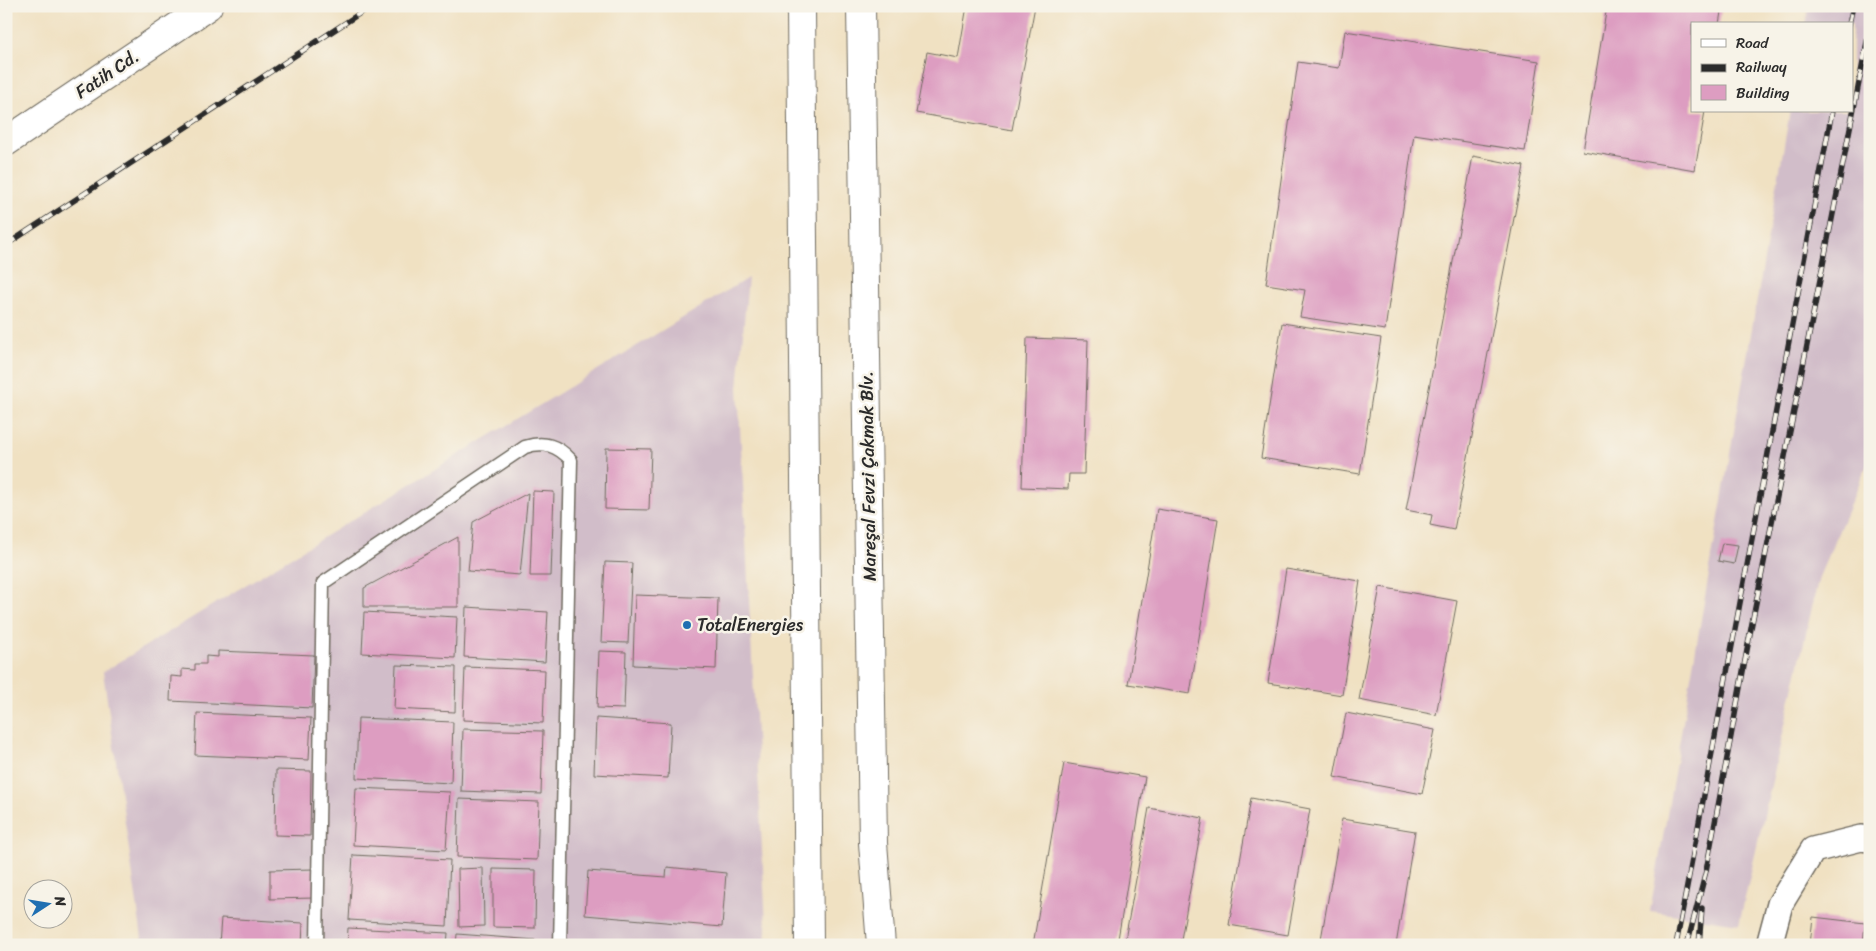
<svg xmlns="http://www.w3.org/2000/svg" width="1876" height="951" viewBox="0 0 1876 951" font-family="Sriracha,sans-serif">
<rect width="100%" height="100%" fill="#f7f3e8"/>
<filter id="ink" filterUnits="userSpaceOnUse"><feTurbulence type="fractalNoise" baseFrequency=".02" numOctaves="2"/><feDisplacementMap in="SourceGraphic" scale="10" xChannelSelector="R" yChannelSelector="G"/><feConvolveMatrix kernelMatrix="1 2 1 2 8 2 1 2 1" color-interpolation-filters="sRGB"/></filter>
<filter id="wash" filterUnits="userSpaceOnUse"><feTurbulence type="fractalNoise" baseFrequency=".0096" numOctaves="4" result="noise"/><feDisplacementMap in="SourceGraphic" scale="20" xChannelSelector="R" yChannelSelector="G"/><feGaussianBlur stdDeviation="1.12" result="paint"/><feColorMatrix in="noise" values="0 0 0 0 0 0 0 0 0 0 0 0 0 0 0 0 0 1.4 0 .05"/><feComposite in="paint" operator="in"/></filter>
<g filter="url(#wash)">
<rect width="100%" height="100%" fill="#f0e1c2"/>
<!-- industrial -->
<path fill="#d1bdc9" d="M 1809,6 L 1870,6 L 1870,458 L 1819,577 L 1739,924 L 1650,911 L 1790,111 L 1852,111 L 1852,24 L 1805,24 Z
M 748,278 L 738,388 L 767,945 L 143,945 L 103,672 Z"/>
<g id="blocks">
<!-- building -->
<path fill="#dd9dc1" d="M 967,6 L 1035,6 L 1012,130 L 916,113 L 927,52 L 958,58 Z
M 1607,6 L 1722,6 L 1719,24 L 1692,24 L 1692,111 L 1705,111 L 1695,170 L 1583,151 Z
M 1345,31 L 1539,61 L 1525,151 L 1414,134 L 1385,330 L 1300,317 L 1305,290 L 1266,284 L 1298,62 L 1339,68 Z
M 1473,156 L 1524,166 L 1454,530 L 1430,525 L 1432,515 L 1406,510 Z
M 1282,323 L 1381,338 L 1360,474 L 1261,458 Z
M 1027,338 L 1088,340 L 1084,474 L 1069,474 L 1068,489 L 1022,487 Z
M 606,448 L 651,449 L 649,510 L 605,509 Z
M 533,491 L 554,492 L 551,576 L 530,576 Z
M 528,493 L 520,575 L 468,571 L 473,522 Z
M 1157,509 L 1218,519 L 1190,694 L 1128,684 Z
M 458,537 L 458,607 L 364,607 L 364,588 Z
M 1722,543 L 1738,545 L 1734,564 L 1718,561 Z
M 605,562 L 632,563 L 628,643 L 601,642 Z
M 1286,569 L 1360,581 L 1342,695 L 1268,683 Z
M 1380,587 L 1457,601 L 1436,715 L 1359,700 Z
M 635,595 L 718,598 L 716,669 L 633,665 Z
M 466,607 L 548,612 L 545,662 L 464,657 Z
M 364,612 L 457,617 L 455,658 L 362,653 Z
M 218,651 L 314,655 L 312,708 L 170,701 L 171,676 L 182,677 L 182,669 L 195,670 L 195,664 L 206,664 L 206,656 L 218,657 Z
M 599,651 L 626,652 L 624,709 L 597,708 Z
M 396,665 L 456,667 L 455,712 L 394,709 Z
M 465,667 L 545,670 L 543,723 L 463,720 Z
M 197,713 L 311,718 L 309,760 L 195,755 Z
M 1346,713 L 1435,730 L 1422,794 L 1334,777 Z
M 358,718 L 453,722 L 451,783 L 356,778 Z
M 596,718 L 671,723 L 668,778 L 594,774 Z
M 463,729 L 543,731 L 541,794 L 461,791 Z
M 1064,763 L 1145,777 L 1117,945 L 1033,945 Z
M 276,770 L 311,771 L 310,836 L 275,835 Z
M 356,788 L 450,792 L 446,850 L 353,845 Z
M 1251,798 L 1310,809 L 1288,935 L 1229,925 Z
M 459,799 L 539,802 L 537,860 L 457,857 Z
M 1149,808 L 1203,818 L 1180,945 L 1124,945 Z
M 1342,819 L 1415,831 L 1396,945 L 1320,945 Z
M 353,855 L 450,860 L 447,926 L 349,920 Z
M 667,867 L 726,873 L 722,927 L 585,915 L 588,871 L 666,877 Z
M 483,868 L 484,926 L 459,927 L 458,869 Z
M 314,869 L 315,898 L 270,899 L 270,870 Z
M 493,869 L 536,870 L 535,928 L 493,927 Z
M 1813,917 L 1865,923 L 1863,945 L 1810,945 Z
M 221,918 L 303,923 L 302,945 L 219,945 Z
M 348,928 L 448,933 L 447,945 L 347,945 Z
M 457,934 L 536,940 L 535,945 L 456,945 Z"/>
</g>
</g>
<g filter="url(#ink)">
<use href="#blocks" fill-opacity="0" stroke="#706b60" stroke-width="1"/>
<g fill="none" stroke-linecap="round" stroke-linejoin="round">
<defs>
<path id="service" d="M 317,945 L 323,583 L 525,447 C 544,441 557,445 571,460 L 560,945"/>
<path id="minor" d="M 1769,945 L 1780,904 L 1813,850 L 1861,838 L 1870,839"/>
<path id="tertiary" d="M 6,142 L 208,6"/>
<path id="primary" d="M 801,6 L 809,945
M 861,6 L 873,843 L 881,945"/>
</defs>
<!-- service casing -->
<use href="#service" stroke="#706b60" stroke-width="15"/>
<!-- minor casing -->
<use href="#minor" stroke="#706b60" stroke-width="28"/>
<!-- tertiary casing -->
<use href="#tertiary" stroke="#706b60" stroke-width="30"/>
<!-- primary casing -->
<use href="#primary" stroke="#706b60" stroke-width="30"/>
<!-- service -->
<use href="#service" stroke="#fff" stroke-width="12"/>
<!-- minor -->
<use href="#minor" stroke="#fff" stroke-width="25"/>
<!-- tertiary -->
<use href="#tertiary" stroke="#fff" stroke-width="28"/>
<!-- primary -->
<use href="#primary" stroke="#fff" stroke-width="28"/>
<defs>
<path id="rail" d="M 1849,24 L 1853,6
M 6,245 L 371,6
M 1676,945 L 1832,111
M 1687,945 L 1706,871 L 1752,623 L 1870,27
M 1699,945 L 1702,908"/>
</defs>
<!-- rail casing -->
<use href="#rail" stroke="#2b2b2b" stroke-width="5.5"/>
<!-- rail -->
<use href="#rail" stroke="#f7f3e8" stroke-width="4" stroke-dasharray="11" stroke-linecap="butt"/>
</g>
</g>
<!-- markers -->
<circle fill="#1f6fb2" stroke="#f7f3e8" stroke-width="2" cx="687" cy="625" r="5"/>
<g text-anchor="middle" stroke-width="5" stroke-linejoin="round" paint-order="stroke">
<!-- street labels -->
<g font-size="18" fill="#2b2b2b" stroke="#f7f3e8">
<text transform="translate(107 74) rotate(-34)" y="6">Fatih Cd.</text>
<text transform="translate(868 476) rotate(-91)" y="6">Mareşal Fevzi Çakmak Blv.</text>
</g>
<!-- poi labels -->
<g font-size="18" fill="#2b2b2b" stroke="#f7f3e8" text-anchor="start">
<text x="697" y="631">TotalEnergies</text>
</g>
</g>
<!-- margin -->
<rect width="1876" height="951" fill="none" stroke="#f7f3e8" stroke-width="25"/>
<!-- legend -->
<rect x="1691" y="22" width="162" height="90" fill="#f7f3e8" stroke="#a5a39c"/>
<rect x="1701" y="39" width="25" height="8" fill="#ffffff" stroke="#a5a39c"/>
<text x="1736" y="48" font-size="15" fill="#2b2b2b">Road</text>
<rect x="1701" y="64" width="25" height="8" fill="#2b2b2b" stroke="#a5a39c"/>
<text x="1736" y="72" font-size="15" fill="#2b2b2b">Railway</text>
<rect x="1701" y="85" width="25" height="15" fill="#dd9dc1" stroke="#a5a39c"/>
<text x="1736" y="98" font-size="15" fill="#2b2b2b">Building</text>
<!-- north arrow -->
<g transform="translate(48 904) rotate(78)"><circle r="24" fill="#f7f3e8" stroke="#a5a39c"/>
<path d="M0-4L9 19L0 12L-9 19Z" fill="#1f6fb2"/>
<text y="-8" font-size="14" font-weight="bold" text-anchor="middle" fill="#2b2b2b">N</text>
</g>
</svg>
